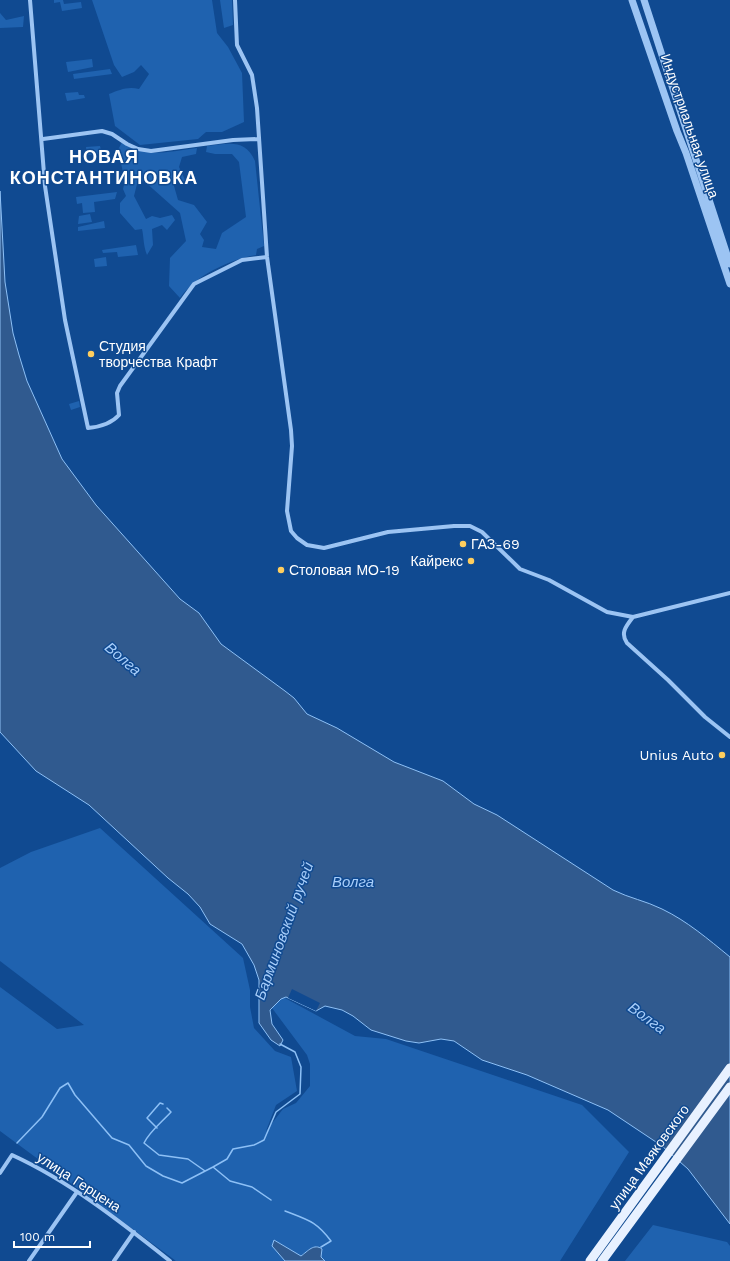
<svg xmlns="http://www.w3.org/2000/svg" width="730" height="1261" viewBox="0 0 730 1261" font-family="'Work Sans',sans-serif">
<rect width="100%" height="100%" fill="#104a91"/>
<!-- green -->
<path fill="#1f62af" d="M 54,0 L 63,0 L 64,4 L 81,2 L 82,8 L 62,11 L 60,2 L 54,3 Z
M 92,0 L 212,0 L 217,33 L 228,47 L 242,73 L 244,122 L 222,132 L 206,132 L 198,139 L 140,145 L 115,126 L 109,94 C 119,90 128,86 139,89 L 149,74 L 141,65 L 134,72 L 122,77 L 114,65 Z
M 220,0 L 232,0 L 233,25 L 224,28 Z
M 0,13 L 6,20 L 24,16 L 23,27 L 0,28 Z
M 92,59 L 93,67 L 68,72 L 66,62 Z
M 110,69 L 112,74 L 74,79 L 73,74 Z
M 78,92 L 79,95 L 84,95 L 85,98 L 67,101 L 65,93 Z
M 122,142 C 150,158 167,152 197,148 L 196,154 L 182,157 L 179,167 L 186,182 L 172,179 L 178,200 L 194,205 L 207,222 L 200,234 L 204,240 L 202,247 L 216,249 L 222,233 L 246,217 L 239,162 L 232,154 L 215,154 L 206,152 L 207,146 C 228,144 245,138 255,161 L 264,246 L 257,249 L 256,255 C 229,260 196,275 180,298 L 169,286 L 170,258 L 186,241 L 180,213 L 144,181 L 137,184 L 134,196 L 146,219 L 152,216 L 160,218 L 172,215 L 175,220 L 167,230 L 162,225 L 152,229 L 153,245 L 147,255 C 143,245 144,238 142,229 L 135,230 L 120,213 L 120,203 L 126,196 L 123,189 L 125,181 L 118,150 Z
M 100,146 L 102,154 L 87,155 L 86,147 Z
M 117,192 L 115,199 L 94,202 L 95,212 L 83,213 L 82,203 L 77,204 L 76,197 Z
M 90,214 L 92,222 L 78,224 L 79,216 Z
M 104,221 L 105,228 L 78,231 L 78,227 Z
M 136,245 L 138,255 L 118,257 L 117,252 L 103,253 L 102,250 Z
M 106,257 L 107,266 L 95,267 L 94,259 Z
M 79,401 L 80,407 L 71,410 L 69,404 Z
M 100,828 L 243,958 L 250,990 L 250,1007 L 254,1028 L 275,1051 L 291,1057 L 297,1091 L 276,1105 L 266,1131 L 283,1109 L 296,1103 L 310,1086 L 310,1064 L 307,1055 L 272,1008 L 283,997 L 355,1036 L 386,1039 L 582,1105 L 629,1152 L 560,1261 L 325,1261 L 321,1257 L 322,1249 L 311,1248 L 301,1256 L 274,1240 L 272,1246 L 285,1261 L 176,1261 L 0,1131 L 0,987 L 57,1029 L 84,1025 L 0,961 L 0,868 L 31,852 Z
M 653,1225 L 727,1242 L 730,1246 L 730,1261 L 625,1261 Z"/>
<!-- water -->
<path fill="#305a8f" stroke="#8dc0f6" d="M 0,191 L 5,282 L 13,333 L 19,355 L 27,381 L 62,459 L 96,505 L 180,599 L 199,613 L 221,644 L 285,691 L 294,698 L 307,714 L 337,728 L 394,762 L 443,781 L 474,804 L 497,815 L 613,890 C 629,898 646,901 662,909 C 687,921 708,939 730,957 L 730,1224 L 688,1169 L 662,1146 L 608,1110 L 527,1075 L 482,1060 L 454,1041 L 441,1039 L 419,1043 L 406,1041 L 371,1030 L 353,1016 L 342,1010 L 325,1006 L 316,1011 L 286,997 L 281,999 L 270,1010 L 272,1024 L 283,1040 L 280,1046 L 271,1040 L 259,1023 L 259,980 L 254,965 L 242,944 L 210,924 L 200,907 L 188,894 L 168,878 L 89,805 L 36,771 L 0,732 Z
M 274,1240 L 301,1256 C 308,1251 314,1243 322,1249 L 321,1257 L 325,1261 L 285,1261 L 272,1246 Z"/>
<!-- pier -->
<path fill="#104a91" d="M 292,989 L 320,1003 L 316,1011 L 288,998 Z"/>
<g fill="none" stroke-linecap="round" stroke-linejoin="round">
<!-- stream -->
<path stroke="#8dc0f6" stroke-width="1.5" d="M 167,1108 L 171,1112 C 162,1122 150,1131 144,1143 L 159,1155 L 188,1159 L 205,1171
M 157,1128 L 147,1118 L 160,1103 L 163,1104
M 17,1143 L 42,1117 L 60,1088 L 68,1083 L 75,1095 L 112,1138 L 129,1145 L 146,1166 L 163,1176 L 182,1183 L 213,1167
M 271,1200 L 252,1187 L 230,1181 L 213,1167 L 227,1159 L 233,1149 L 254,1145 L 264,1140 L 276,1112 L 300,1094 L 301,1067 L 295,1052 L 280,1044
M 285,1211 C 308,1220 316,1221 331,1241 L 321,1247"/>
<!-- minor -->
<path stroke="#9cc4f3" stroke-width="4" d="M 30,0 L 45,186 L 65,320 L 88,428 C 99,427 111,424 119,415 L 117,393 L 120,386 L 194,284 L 242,260 L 267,257
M 235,0 L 237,45 L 252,75 L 257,108 L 267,257 L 291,430 L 292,446 L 287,511 L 291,531 L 297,538 L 307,545 L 324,548 L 388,532 L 454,526 L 470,526 L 482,532 L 520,569 L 549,580 L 607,612 L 633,617 L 730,593
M 43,139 L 102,131 L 112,134 L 127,144 L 138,149 L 151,151 L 233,140 L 258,139
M 633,617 C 626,626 620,633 627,643 L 668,680 L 705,717 L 730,737
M 0,1173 L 12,1155 C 69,1181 121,1222 170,1261
M 29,1261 L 77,1192
M 114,1261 L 134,1232"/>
<!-- tertiary -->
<path stroke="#9cc4f3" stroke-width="7" d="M 632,0 L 677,131 L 686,153 L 730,284
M 644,0 L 730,264"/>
<!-- primary -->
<path stroke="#e8f1ff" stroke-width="9" d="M 590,1261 L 730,1068
M 602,1261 L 730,1087"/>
</g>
<!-- markers -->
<g fill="#ffce5e" stroke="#104a91" stroke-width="1.5">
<circle cx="91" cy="354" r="4"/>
<circle cx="463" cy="544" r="4"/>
<circle cx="471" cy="561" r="4"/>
<circle cx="281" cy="570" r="4"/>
<circle cx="722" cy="755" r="4"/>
</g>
<g text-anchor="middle" stroke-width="3" stroke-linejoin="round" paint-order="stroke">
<!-- street labels -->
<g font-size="14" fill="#fff" stroke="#104a91">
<text transform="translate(690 126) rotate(71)" y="5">Индустриальная улица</text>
<text transform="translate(649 1157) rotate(-54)" y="5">улица Маяковского</text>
<text transform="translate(79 1182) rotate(33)" y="5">улица Герцена</text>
</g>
<!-- poi labels -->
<g font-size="14" fill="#fff" stroke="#104a91" text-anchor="start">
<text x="99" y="351">Студия<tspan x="99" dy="16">творчества Крафт</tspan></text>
<text x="471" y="549">ГАЗ-69</text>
<text x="463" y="566" text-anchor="end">Кайрекс</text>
<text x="289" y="575">Столовая МО-19</text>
<text x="714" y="760" text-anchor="end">Unius Auto</text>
</g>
<!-- water labels -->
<g font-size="15" font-style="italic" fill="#a8cefa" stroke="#104a91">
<text transform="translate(123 659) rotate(41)" y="5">Волга</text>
<text x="353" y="887">Волга</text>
<text transform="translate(284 931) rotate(-70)" y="5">Барминовский ручей</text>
<text transform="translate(647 1018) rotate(36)" y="5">Волга</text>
</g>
<!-- district labels -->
<g font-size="18" font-weight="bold" letter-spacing="1" fill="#fff" stroke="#104a91">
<text x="104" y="163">НОВАЯ<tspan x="104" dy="21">КОНСТАНТИНОВКА</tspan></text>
</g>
</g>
<!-- scale -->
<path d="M14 1241v6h76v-6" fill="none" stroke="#ffffff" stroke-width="2"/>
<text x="20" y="1241" font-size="12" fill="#ffffff" stroke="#104a91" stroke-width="3" paint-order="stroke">100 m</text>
</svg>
